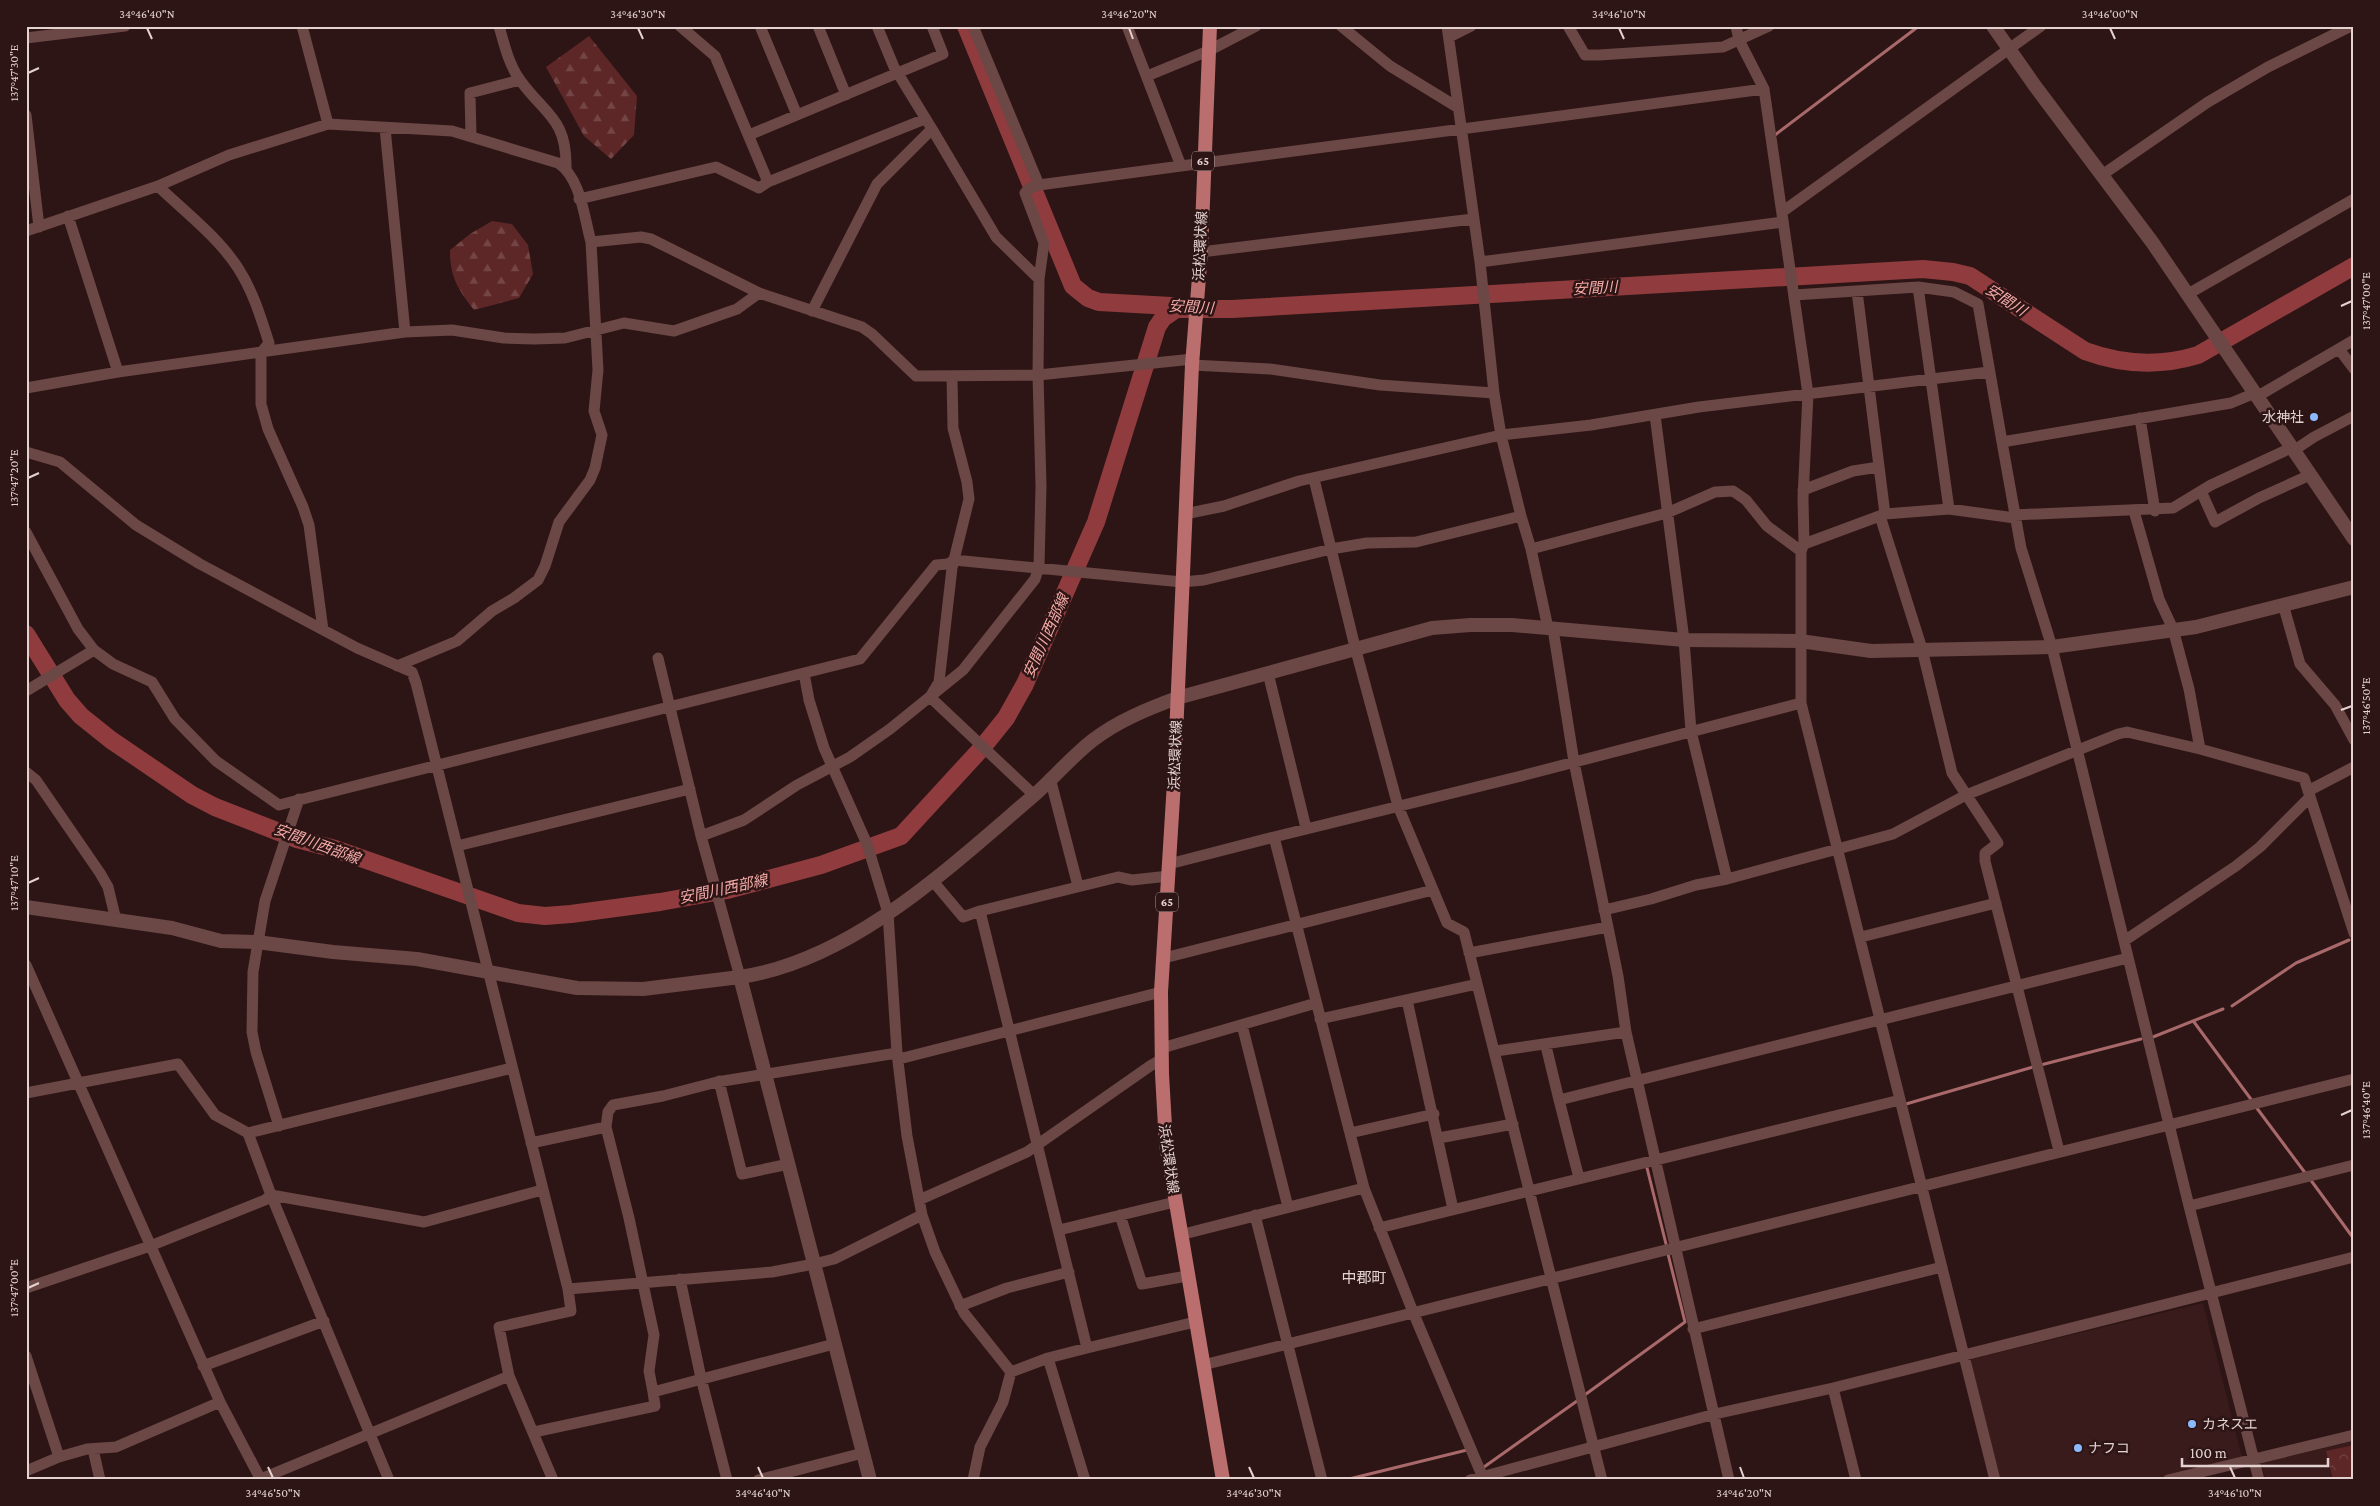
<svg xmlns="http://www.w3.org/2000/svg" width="2380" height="1506" viewBox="0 0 2380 1506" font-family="'Crimson Pro','Noto Sans JP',serif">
<defs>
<pattern id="forest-firs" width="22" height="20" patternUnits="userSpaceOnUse" patternTransform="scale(1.25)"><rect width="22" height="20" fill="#5d2627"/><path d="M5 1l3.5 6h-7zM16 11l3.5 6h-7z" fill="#744545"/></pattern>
<pattern id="park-crowns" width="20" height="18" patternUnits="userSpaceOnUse" patternTransform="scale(1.25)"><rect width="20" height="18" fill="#5d2627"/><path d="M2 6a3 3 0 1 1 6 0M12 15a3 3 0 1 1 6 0" fill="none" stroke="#744545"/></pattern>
</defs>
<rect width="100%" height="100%" fill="#2d1515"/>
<!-- built -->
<path fill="#3a1b1b" d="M 2203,1303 L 2242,1457 L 2149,1480 L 1999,1480 L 1969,1363 L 1972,1359 Z
M 2354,1441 L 2354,1480 L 2266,1480 L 2261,1463 Z"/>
<!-- forest -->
<path fill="url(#forest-firs)" d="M 589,36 L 637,96 L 634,135 L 611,159 L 584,136 L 546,67 Z
M 492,221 L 512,224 L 528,245 L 533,274 L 519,298 L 474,310 C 458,289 450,278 450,250 L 470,234 Z"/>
<!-- park -->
<path fill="url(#park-crowns)" d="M 2354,1445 L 2354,1480 L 2333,1480 L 2326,1451 Z"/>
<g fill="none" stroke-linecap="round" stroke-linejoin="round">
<!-- stream -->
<path stroke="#a9696a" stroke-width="3" d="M 1775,135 L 1919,26
M 2232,1006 L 2296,963 L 2349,940
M 2194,1022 L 2253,1102
M 2153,1037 L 2223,1009
M 1906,1104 L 2033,1067 L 2141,1039
M 2256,1107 L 2306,1174
M 1647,1168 L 1666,1244
M 2310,1179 L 2354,1239
M 1586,1394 L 1685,1322 L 1668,1254
M 1484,1467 L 1577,1401
M 1345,1480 L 1467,1450"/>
<!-- river -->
<path stroke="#903c3e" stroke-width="18" d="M 966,26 L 1073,286 L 1088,298 L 1099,302 L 1171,306 L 1176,309 L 1232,309 L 1923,269 L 1953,272 L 1970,276 L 2085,351 C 2123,365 2159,367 2198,355 L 2354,266
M 26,634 L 67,700 L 81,716 L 111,740 L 192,795 L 215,807 L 297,839 L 335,849 L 518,913 L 545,916 L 571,914 L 660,902 L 727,890 L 821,865 L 901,836 L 981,749 L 1006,718 L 1025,684 L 1096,522 L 1157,327 L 1163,318 L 1176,309"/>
<!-- minor -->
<path stroke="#6b4745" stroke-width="11" d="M 302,26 L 328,124
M 499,26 C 504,44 509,65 520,80 C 545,115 567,118 566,168
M 680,26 L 715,56 L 768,182 L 925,119
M 818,26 L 846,95
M 973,26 L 1039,185
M 1127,26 L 1181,166 L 1764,89 L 1739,40 L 1736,26
M 1341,26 L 1390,66 L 1457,107
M 1447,26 L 1480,262 L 1494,393 L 1501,435 L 1521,516
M 1568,26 L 1585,55 L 1599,55 L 1723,47 L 1769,26
M 1449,37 L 1471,26
M 26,38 L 125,26
M 1147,76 L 1208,51 L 1256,26
M 1764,89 L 1808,394 L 1803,498 L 1804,544 L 1801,551 L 1801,703 L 1995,1480
M 26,115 L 39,227
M 797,115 L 943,54 L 932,26
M 385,128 L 405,332
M 932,129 L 996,237 L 1039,279
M 749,135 L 797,115 L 760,26
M 471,136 L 470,93 L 520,80
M 2102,175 L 2208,102 L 2268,67 L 2351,26
M 158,186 C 185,212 218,237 238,268 C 253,291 261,318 269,343 L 261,353 L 261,404 L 268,429 L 303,507 L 309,525 L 323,630
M 579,199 L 716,167 L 759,188 L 768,182
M 1782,212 L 2041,26
M 68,216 L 118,372
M 26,231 L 158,186 L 229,155 L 328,124 L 452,131 L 558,163 C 581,178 584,217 591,242 L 641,237 L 651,239 L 759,293 L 862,327 L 872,334 L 916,376 L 1038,375 L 1193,359
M 1201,252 L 1473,219
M 1480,262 L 1783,222
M 1918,287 L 1949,509
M 1857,291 L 1885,514
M 2188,294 L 2354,199
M 1794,295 L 1918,287 L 1954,292 L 1978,304 L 2002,442
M 812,311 L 877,184 L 932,129 L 894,67 L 877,26
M 2339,349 L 2354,369
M 1192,365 L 1270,369 L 1380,385 L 1494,393
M 952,376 L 953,428 L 967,482 L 969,499 L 952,568 L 939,682 L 930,697 L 1034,795
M 26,388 L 118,372 L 405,332 L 452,330 L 504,338 L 534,339 L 565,338 L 624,323 L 674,331 L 737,309 L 759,293
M 2255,393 L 2231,403 L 2002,442 L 2021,548 L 2052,647 L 2189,1206 L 2259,1480
M 2258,396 L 2354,340
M 1655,415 L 1684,640 L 1691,731 L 1727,879
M 2140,418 L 2155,511
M 2293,451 L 2314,437 L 2354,416
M 26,452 L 60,462 L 136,525 L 200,564 L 357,648 L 412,672 L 416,683 L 568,1289 L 571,1311 L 499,1327 L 509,1376 L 258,1480
M 1314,479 L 1355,647 L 1398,806 L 1447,923 L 1464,932 L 1602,1480
M 1803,490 L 1853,471 L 1879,467
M 2201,491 L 2215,522 L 2259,498 L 2310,475
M 2134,511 L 2159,599 L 2173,629 L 2189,689 L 2200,749
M 1185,514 L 1224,506 L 1299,481 L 1501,435 L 1591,425 L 1699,407 L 1989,372
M 2014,515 L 2173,508 L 2211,485 L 2291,448
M 1880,516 L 1922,649 L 1952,773 L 1998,843 L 1985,853 L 1985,861 L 2059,1151
M 26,532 L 78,629 L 94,650 L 113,664 L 152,682 L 175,719 L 216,761 L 279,805 L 804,673
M 1804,544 L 1885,514 L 1949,509 L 2015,518
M 1531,549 L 1667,513 L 1715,492 L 1733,491 L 1746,500 L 1767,526 L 1801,551
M 2283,604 L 2300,664 L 2335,705 L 2354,740
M 1553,629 L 1574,762 L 1618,976 L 1626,1032 L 1729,1480
M 658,658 L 701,836 L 740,977
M 397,666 L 457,641 L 492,611 L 514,598 L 538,580 L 545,566 L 559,522 L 590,480 L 595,468 L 602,435 L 594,411 L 598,370 L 591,242
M 1268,673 L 1306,828
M 26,691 L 94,650
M 26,772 L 36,780 L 100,873 L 108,887 L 116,920
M 1050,778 L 1078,886
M 2308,791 L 2354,767
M 701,836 L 744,820 L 797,785 L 850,757 L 890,729 L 963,670 L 1035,579 L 1039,567 L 1041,486 L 1038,375 L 1039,279 L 1044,243 L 1025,193 L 1030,188 L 1039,185 L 1181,166
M 1274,837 L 1525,775 L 1801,703
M 457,846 L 690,789
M 1169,864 L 1274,837 L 1364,1188 L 1413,1312 L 1484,1480
M 932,880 L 963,917 L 980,911
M 1604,910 L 1651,899 L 1696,885 L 1727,879 L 1893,834 L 1966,795 L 2118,734 L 2127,732 L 2200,749 L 2304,778 L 2354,933
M 1861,937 L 1996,903
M 2124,941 L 2236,866 L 2260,847 L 2310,797
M 1469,953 L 1608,927
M 1164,958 L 1433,890
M 26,965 L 220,1402 L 261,1480
M 1407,1000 L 1453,1209
M 1320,1019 L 1477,984
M 1242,1025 L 1288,1207
M 1546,1046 L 1559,1100 L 2128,958
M 1162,1048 L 1316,1003
M 1496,1051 L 1626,1032
M 899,1059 L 1161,992
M 719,1081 L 742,1174 L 789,1164
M 26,1093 L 178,1064 L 215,1115 L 248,1133 L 271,1195 L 389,1480
M 1559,1100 L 1579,1178
M 279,1126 L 256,1052 L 252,1032 L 253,972 L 265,901 L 299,799
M 606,1127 L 629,1218 L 654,1335 L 649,1371 L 653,1392
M 248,1133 L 512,1068
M 1350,1133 L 1434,1114
M 1439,1138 L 1513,1124
M 531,1143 L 606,1127 L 608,1112 L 613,1105 L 663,1096 L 717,1082 L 897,1053
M 919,1200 L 1027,1152 L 1150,1066 L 1162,1059
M 2189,1206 L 2354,1165
M 1120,1215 L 1142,1284 L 1187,1276
M 1255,1215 L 1322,1480
M 1379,1228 L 1900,1100
M 1059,1230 L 1175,1202
M 1180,1235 L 1364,1188
M 680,1279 L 701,1378 L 727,1480
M 26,1288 L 150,1246 L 265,1200 L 271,1195 L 424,1222 L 542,1190
M 568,1289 L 772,1272 L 814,1264 L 834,1259 L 922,1215
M 960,1306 L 1007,1288 L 1069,1272
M 1693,1329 L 1942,1267
M 1087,1348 L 1195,1322
M 26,1356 L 59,1457
M 1048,1358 L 1085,1480
M 1203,1365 L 2354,1079
M 203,1366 L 324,1321
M 1011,1372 L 1048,1358 L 1087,1348 L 980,911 L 1118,877 L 1132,880 L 1169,876
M 509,1376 L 553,1480
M 1833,1388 L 1856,1480
M 534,1432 L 655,1406 L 653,1392 L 834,1344
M 93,1449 L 100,1480
M 26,1471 L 59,1457 L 87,1449 L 116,1447 L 220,1402
M 758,1480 L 863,1453
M 973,1480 L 980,1447 L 1003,1402 L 1011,1372 L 964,1313 L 935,1252 L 922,1215 L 907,1136 L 897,1053 L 888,913 L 867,844 L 824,748 L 809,700 L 804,673 L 860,659 L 936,565 L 948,564 L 954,560 L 1182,582 L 1204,580 L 1331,549 L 1367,543 L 1416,542 L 1521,516 L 1531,549 L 1548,628
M 1470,1480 L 1715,1414 L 1833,1388 L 2354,1257
M 2168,1480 L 2354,1435"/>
<!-- tertiary -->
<path stroke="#6b4745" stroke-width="14" d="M 1993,26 L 2035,86 L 2152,242 L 2354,539
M 26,907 L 172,928 L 221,941 L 257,942 L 333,952 L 417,959 L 577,988 L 643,989 L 740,977 C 851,961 949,868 1032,797 C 1053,779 1071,757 1093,740 C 1118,721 1147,709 1177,698 L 1432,628 L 1470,625 L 1512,625 L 1684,640 L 1800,641 L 1871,651 L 2052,647 L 2196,627 L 2354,587
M 740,977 L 870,1480"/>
<!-- primary -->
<path stroke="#ba6e6d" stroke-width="14" d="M 1210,26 L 1201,252 L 1192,365 L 1174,782 L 1161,992 L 1162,1074 L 1166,1144 L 1223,1480"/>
</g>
<!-- ticks -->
<path fill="none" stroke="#e4d2d1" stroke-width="2" d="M 147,28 L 152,39M 638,28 L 643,39M 1129,28 L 1133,39M 1619,28 L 1624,39M 2110,28 L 2115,39M 28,73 L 39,68M 2341,306 L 2352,301M 28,478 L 39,473M 2341,710 L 2352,706M 28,883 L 39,878M 2341,1115 L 2352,1110M 28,1288 L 39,1283M 268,1467 L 273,1478M 758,1467 L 763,1478M 1249,1467 L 1254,1478M 1740,1467 L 1744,1478M 2230,1467 L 2235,1478"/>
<!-- markers -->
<g fill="#8cb9fc" stroke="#2d1515" stroke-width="2">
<circle cx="2314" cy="417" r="5"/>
<circle cx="2192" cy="1424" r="5"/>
<circle cx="2078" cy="1448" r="5"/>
</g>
<g text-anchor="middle" stroke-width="5" stroke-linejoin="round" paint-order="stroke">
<!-- shield labels -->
<g fill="#2d1515" stroke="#ad9999" stroke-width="1">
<rect x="1192" y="151.5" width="22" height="19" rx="4"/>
<rect x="1156" y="892.5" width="22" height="19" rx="4"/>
</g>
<g font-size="12" font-weight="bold" fill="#e4d2d1">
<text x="1203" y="165">65</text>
<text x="1167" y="906">65</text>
</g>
<!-- street labels -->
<g font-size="14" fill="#e4d2d1" stroke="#2d1515">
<text transform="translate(1200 246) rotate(-87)" y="5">浜松環状線</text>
<text transform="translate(1175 755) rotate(-88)" y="5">浜松環状線</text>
<text transform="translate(1169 1159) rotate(82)" y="5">浜松環状線</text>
</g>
<!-- poi labels -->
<g font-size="14" fill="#e4d2d1" stroke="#2d1515" text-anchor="start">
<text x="2304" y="422" text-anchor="end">水神社</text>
<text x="2202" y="1429">カネスエ</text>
<text x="2088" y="1453">ナフコ</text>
</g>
<!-- water labels -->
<g font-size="15" font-style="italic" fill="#f4aba8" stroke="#2d1515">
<text transform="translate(1595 288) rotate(-3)" y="5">安間川</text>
<text transform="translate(2006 300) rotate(33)" y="5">安間川</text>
<text transform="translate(1191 307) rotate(3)" y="5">安間川</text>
<text transform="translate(1046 636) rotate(-66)" y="5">安間川西部線</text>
<text transform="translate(317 844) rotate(20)" y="5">安間川西部線</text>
<text transform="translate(723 889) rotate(-12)" y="5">安間川西部線</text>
</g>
<!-- neighbourhood labels -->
<g font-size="15" fill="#e4d2d1" stroke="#2d1515">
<text x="1364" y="1283">中郡町</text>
</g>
</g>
<!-- border -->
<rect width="2380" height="1506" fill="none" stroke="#2d1515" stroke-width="55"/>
<!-- scale -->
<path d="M2182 1458v8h146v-8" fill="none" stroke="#e4d2d1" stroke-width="2.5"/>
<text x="2190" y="1458" font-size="15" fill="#e4d2d1" stroke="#2d1515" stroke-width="4" paint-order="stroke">100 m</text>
<rect x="28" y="28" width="2324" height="1450" fill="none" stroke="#e4d2d1" stroke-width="2"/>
<g font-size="12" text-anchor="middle" fill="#e4d2d1">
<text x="147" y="18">34°46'40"N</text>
<text x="638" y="18">34°46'30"N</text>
<text x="1129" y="18">34°46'20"N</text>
<text x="1619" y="18">34°46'10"N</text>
<text x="2110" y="18">34°46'00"N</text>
<text transform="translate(14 73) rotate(-90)" y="4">137°47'30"E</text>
<text transform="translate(2366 301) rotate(-90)" y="4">137°47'00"E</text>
<text transform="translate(14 478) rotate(-90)" y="4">137°47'20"E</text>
<text transform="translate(2366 706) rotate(-90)" y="4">137°46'50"E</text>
<text transform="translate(14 883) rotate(-90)" y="4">137°47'10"E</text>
<text transform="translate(2366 1110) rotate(-90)" y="4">137°46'40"E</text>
<text transform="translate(14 1288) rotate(-90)" y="4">137°47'00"E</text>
<text x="273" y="1497">34°46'50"N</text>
<text x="763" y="1497">34°46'40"N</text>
<text x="1254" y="1497">34°46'30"N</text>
<text x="1744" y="1497">34°46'20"N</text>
<text x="2235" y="1497">34°46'10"N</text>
</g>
</svg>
